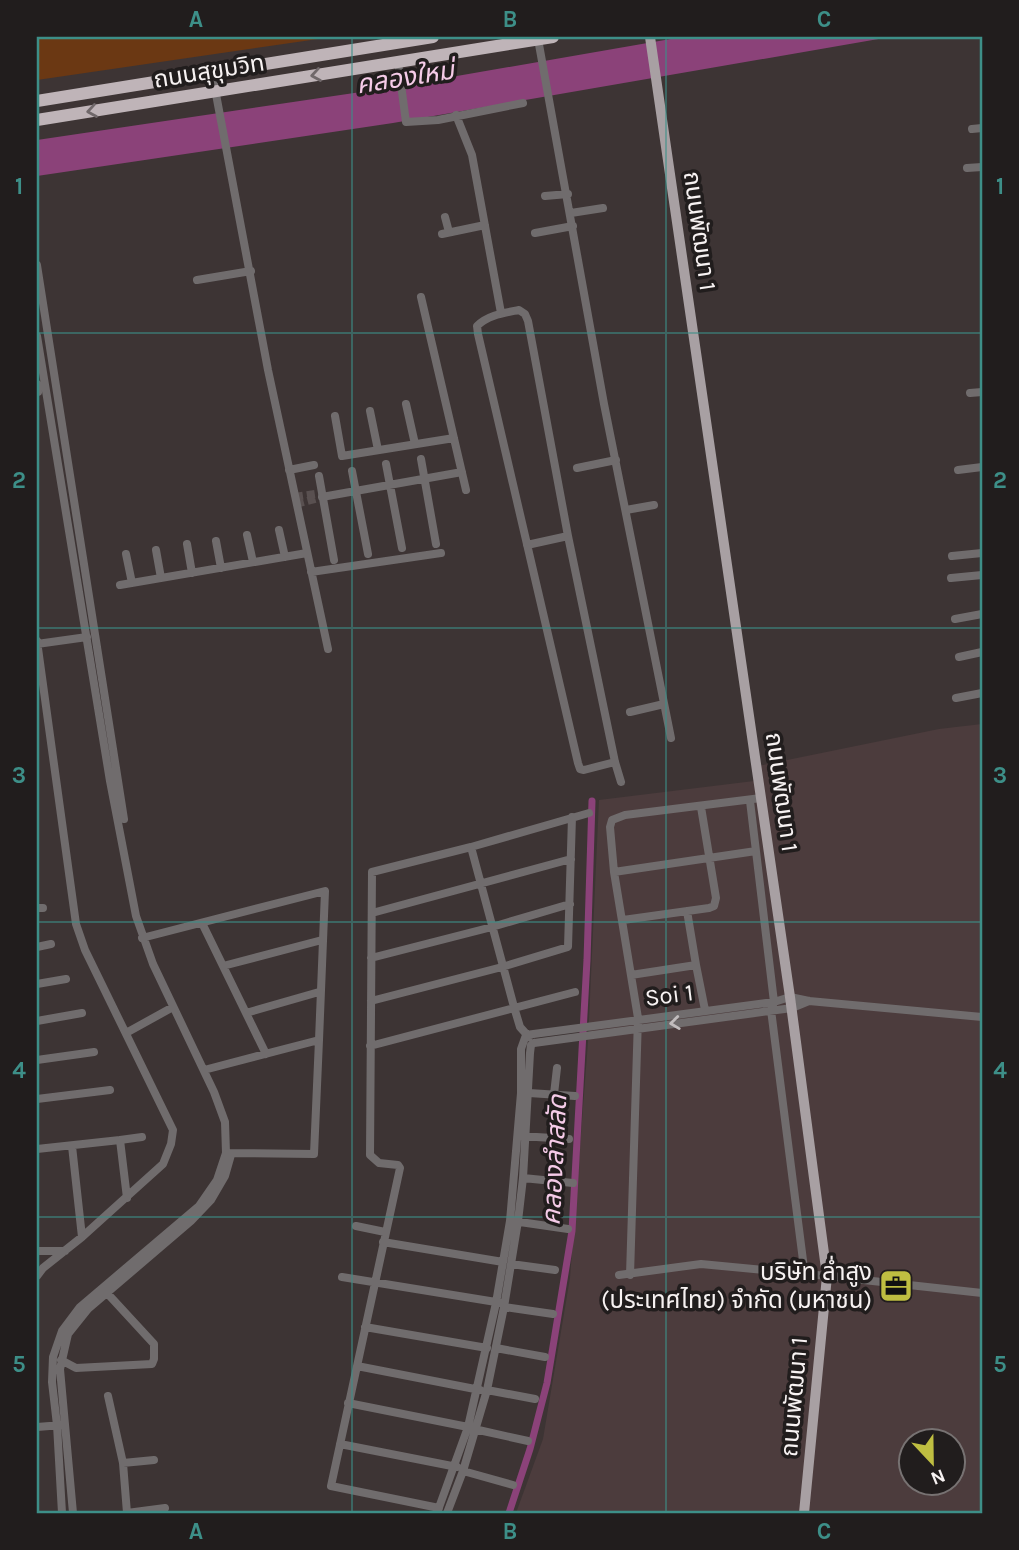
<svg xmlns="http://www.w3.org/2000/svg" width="1019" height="1550" viewBox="0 0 1019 1550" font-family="Karla,'Noto Sans Thai',sans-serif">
<rect width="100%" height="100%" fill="#3d3434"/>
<!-- built -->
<path fill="#4c3c3d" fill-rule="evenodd" d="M 982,724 L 982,1513 L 516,1513 L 543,1439 L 570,1278 L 588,1042 L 599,800 L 754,781 L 753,767 L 939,729 ZM 911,1442 L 953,1442 L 953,1484 L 911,1484 Z"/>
<!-- green -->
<path fill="#6b3813" d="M 37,37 L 332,37 L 37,80 Z"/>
<!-- water -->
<path fill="#8b4279" d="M 682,37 L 890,37 L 393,123 L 37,176 L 37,140 L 388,88 Z"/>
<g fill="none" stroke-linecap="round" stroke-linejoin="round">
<!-- canal -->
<path stroke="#8b4279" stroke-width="7" d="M 509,1513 L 530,1449 L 547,1383 L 572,1231 L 587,960 L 592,801"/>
<!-- minor-tunnel -->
<path stroke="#595050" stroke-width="8" stroke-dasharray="8 4" stroke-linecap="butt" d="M 295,497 L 321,493
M 296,504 L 322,497"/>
<!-- minor -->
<path stroke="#706c6d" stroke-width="8" d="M 538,39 L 604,404 L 671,738
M 398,62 L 406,122 L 438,120 L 523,103
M 212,73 L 268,370 L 328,649
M 456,115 L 472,155 L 501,313
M 972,129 L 982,128
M 967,168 L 982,167
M 545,196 L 568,194
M 571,213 L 603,208
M 445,217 L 449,232
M 535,233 L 573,226
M 442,234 L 485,225
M 37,265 L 124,819
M 197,280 L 251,271
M 421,297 L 466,490
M 37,336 L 110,781 L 136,916 L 153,964 L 214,1092 L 225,1122 L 226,1153 L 217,1180 L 199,1206 L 80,1307 L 62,1331 L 53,1357 L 52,1382 L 57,1425 L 62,1513
M 37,384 L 38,392
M 970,393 L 982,392
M 406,404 L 415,444
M 370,411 L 378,450
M 335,416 L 342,456 L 454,438
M 421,459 L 436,544
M 386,464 L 402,548
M 577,468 L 616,460
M 289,470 L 314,465
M 958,470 L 982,467
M 352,471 L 368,554
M 319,476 L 334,560
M 322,497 L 462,472
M 626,510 L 654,505
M 279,530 L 285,557
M 247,535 L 253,562
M 216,541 L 221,568
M 187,544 L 192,573
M 527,545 L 568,536
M 156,550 L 161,578
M 126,554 L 132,583
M 952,556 L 982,553
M 311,572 L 441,553
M 951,578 L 982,575
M 120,585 L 307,553
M 955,619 L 982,614
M 37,641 L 76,924 L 85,950 L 173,1130 L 171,1144 L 163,1164 L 82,1237 L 43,1268 L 37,1276
M 37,644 L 87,637
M 959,657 L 982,652
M 956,698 L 982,693
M 630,712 L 664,704
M 615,762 L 584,770 L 580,769 L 578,763 L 478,334 L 477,326 C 488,315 504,313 519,310 L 525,314 L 528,321 L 568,536 L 615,762 L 621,782
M 750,801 L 774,1002 L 771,1010 L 805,1276
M 471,847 L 514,1007 L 520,1027 L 529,1037
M 614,872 L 756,851
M 37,908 L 43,908
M 372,913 L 571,859
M 623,920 L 709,908 L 714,906 L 716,898 L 701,807
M 202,923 L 266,1054
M 142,938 L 325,891 L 319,1040 L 204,1070
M 37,947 L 51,944
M 371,958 L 492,927 L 570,904
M 696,965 L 705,1010
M 223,966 L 322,940
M 631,975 L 696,965 L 687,911
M 37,984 L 66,979
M 371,1001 L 502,967 L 568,947 L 572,817
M 246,1013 L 319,992
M 37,1021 L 82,1013
M 126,1033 L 173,1007
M 534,1043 L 792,1008 L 809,1001
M 370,1046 L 575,992
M 37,1060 L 94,1052
M 529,1093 L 575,1096
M 554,1094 L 557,1068
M 37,1099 L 110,1090
M 520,1136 L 569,1139
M 120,1140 L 142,1137
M 72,1146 L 82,1237
M 37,1149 L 120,1140 L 127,1198
M 226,1153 L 314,1154 L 319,1040
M 523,1178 L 573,1183
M 513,1221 L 568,1229
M 356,1226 L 385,1232
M 383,1242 L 503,1262
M 37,1251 L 65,1251
M 511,1264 L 555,1270
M 619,1275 L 701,1264 L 827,1276 L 982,1293
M 630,1275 L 638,1018 L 614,872 L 610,827 L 612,820 L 625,815 L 761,798
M 342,1277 L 502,1303
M 504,1307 L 553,1314
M 365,1327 L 487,1348
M 496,1348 L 545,1357
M 61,1360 L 76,1368 L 152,1364 L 154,1359 L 154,1344 L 107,1293
M 357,1366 L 480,1390
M 487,1390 L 535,1399
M 108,1396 L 123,1463 L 127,1513 L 165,1508
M 348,1403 L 468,1427
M 37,1427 L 62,1425
M 474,1429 L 528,1441
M 340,1444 L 457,1467
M 123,1463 L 154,1460
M 463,1471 L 513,1485
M 439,1508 L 331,1486 L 400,1168 L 398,1165 L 379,1163 L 370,1155 L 372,872 L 471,847 L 589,813
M 73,1513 L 60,1369 L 68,1334 L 88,1309 L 191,1221 L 211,1200 L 225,1176 L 231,1155
M 437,1513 L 468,1427 L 496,1303 L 510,1221 L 521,1093 L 521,1049 L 526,1035 L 774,1002 L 790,997 L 809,1001 L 982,1017
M 447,1513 L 463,1471 L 487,1390 L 504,1307 L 518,1221 L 523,1178 L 530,1053 L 531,1045 L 534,1043"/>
<!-- major -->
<path stroke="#a8a0a3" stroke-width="10" d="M 650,37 L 790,997 L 827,1276 L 804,1513"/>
<!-- highway -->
<path stroke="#bfb4b8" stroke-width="12" d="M 37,101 L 433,37
M 37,120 L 553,37"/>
</g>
<!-- one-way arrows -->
<defs><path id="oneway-chevron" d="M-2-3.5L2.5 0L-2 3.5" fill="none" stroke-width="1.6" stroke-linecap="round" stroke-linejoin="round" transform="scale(1.75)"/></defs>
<g stroke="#70686a">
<use href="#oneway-chevron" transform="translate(316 75) rotate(171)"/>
<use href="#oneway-chevron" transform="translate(92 111) rotate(171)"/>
</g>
<use stroke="#c1bcbd" href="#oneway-chevron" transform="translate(675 1023) rotate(173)"/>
<!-- grid -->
<path fill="none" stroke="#3d8f88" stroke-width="2" stroke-opacity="0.55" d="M 352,37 L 352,1513M 666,37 L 666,1513M 37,333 L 982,333M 37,628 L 982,628M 37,922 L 982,922M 37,1217 L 982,1217"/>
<!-- icons -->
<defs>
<symbol id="office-square" viewBox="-11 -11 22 22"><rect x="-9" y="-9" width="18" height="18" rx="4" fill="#bfbe41" stroke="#211d1d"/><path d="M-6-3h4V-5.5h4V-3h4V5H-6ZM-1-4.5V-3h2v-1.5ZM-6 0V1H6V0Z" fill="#111"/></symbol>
</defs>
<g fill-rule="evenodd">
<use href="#office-square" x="877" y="1267" width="38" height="38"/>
</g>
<g text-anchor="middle" stroke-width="7" stroke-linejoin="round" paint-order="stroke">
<!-- street labels -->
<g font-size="24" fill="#f7f2f2" stroke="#211d1d">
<text transform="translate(209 71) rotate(-9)" y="8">ถนนสุขุมวิท</text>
<text transform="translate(700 231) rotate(82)" y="8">ถนนพัฒนา 1</text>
<text transform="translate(782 792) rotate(82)" y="8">ถนนพัฒนา 1</text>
<text transform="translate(669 995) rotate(-7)" y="8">Soi 1</text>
<text transform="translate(794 1397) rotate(-85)" y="8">ถนนพัฒนา 1</text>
</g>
<!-- poi labels -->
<g font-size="24" fill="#f7f2f2" stroke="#211d1d" text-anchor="end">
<text x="872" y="1280">บริษัท ล่ำสูง<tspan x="872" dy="28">(ประเทศไทย) จำกัด (มหาชน)</tspan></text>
</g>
<!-- water labels -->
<g font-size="26" font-style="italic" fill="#f5cbe8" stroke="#211d1d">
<text transform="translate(405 77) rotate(-9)" y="9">คลองใหม่</text>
<text transform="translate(554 1160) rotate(-87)" y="9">คลองลำสลัด</text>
</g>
</g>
<!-- border -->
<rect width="1019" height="1550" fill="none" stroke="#211d1d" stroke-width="77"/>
<!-- north arrow -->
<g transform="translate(932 1462) rotate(158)"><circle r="33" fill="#211d1d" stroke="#777272" stroke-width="2"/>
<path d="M0-5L12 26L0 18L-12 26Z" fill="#bfbe41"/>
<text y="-10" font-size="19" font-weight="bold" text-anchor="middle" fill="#f7f2f2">N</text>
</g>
<rect x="38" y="38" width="943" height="1474" fill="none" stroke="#3d8f88" stroke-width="2.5"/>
<g font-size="23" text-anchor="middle" font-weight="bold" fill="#3d8f88">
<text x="196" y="27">A</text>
<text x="510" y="27">B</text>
<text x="824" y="27">C</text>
<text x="19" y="194">1</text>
<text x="1000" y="194">1</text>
<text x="19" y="488">2</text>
<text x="1000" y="488">2</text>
<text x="19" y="783">3</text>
<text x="1000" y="783">3</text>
<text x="19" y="1078">4</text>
<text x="1000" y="1078">4</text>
<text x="19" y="1372">5</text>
<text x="1000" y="1372">5</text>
<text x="196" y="1539">A</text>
<text x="510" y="1539">B</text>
<text x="824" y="1539">C</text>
</g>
</svg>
